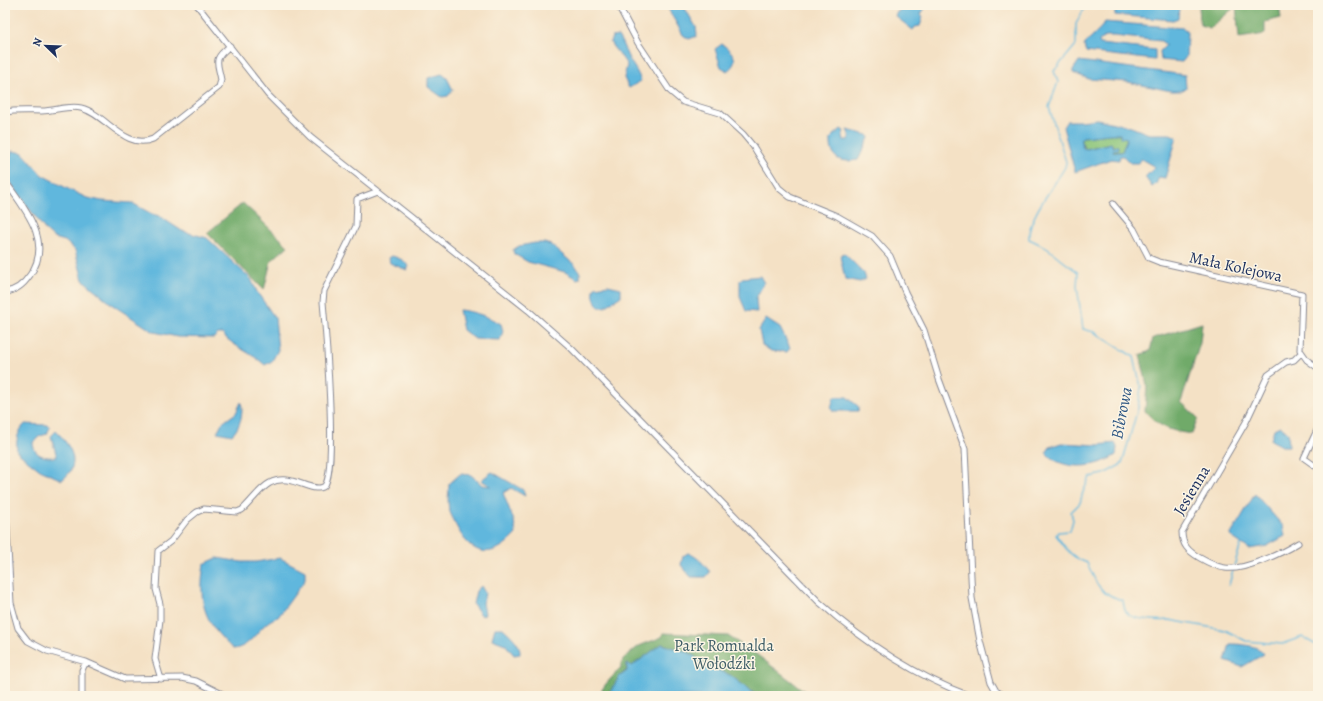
<svg xmlns="http://www.w3.org/2000/svg" width="1323" height="701" viewBox="0 0 1323 701" font-family="Alegreya,serif">
<rect width="100%" height="100%" fill="#fcf5e5"/>
<filter id="ink" filterUnits="userSpaceOnUse"><feTurbulence type="fractalNoise" baseFrequency=".025" numOctaves="2"/><feDisplacementMap in="SourceGraphic" scale="8" xChannelSelector="R" yChannelSelector="G"/><feConvolveMatrix kernelMatrix="1 2 1 2 8 2 1 2 1" color-interpolation-filters="sRGB"/></filter>
<filter id="wash" filterUnits="userSpaceOnUse"><feTurbulence type="fractalNoise" baseFrequency=".012" numOctaves="4" result="noise"/><feDisplacementMap in="SourceGraphic" scale="16" xChannelSelector="R" yChannelSelector="G"/><feGaussianBlur stdDeviation="0.9" result="paint"/><feColorMatrix in="noise" values="0 0 0 0 0 0 0 0 0 0 0 0 0 0 0 0 0 1.4 0 .05"/><feComposite in="paint" operator="in"/></filter>
<g filter="url(#wash)">
<rect width="100%" height="100%" fill="#f4e1c5"/>
<!-- green -->
<path fill="#8bc579" stroke="#537a6c" d="M 1118,133 L 1127,138 L 1122,152 L 1114,152 L 1114,147 L 1111,143 L 1085,149 L 1080,139 L 1083,137 Z"/>
<!-- forest -->
<path fill="#70aa69" stroke="#466c64" d="M 1199,5 L 1279,5 L 1281,18 L 1265,22 L 1265,34 L 1239,38 L 1236,6 L 1210,28 L 1200,25 Z
M 243,203 L 288,246 L 271,261 L 264,290 L 207,233 Z
M 1202,323 L 1200,343 L 1181,402 L 1198,418 L 1192,434 C 1170,431 1160,428 1145,411 L 1147,385 L 1140,355 L 1150,351 L 1153,338 Z
M 663,633 L 728,636 L 756,654 L 811,696 L 758,696 L 729,675 L 705,665 L 690,653 L 662,644 L 632,666 L 627,664 L 627,670 L 619,677 L 608,696 L 598,696 L 605,685 L 621,667 L 623,659 L 639,646 L 662,637 Z"/>
<!-- water -->
<path fill="#61b7dd" stroke="#3e739e" fill-rule="evenodd" d="M 666,5 L 683,5 L 696,27 L 697,36 L 689,39 L 683,35 Z
M 908,5 L 923,5 L 925,8 L 921,14 L 923,17 L 920,26 L 915,27 L 913,30 L 895,16 L 897,12 Z
M 1115,5 L 1170,5 L 1179,7 L 1178,18 L 1173,20 L 1115,15 Z
M 1105,22 L 1183,28 L 1186,30 L 1187,33 L 1186,57 L 1182,62 L 1161,60 L 1160,51 L 1166,45 L 1161,41 L 1114,36 L 1106,36 L 1099,41 L 1100,44 L 1155,50 L 1155,60 L 1086,52 L 1084,46 C 1090,36 1099,32 1105,22 Z
M 618,36 C 623,43 625,51 629,59 C 634,67 638,72 641,81 L 629,88 L 624,78 L 627,65 C 622,56 615,51 610,42 L 612,37 Z
M 722,44 C 733,52 741,61 727,71 L 721,67 L 715,49 Z
M 1079,61 L 1185,75 L 1186,88 L 1181,91 L 1171,91 L 1128,82 L 1089,79 L 1073,73 L 1073,70 Z
M 442,74 L 447,78 L 453,90 L 448,96 L 442,97 L 428,87 L 428,78 Z
M 1097,119 L 1131,127 L 1149,134 L 1170,134 L 1177,137 L 1165,178 L 1159,177 L 1156,184 L 1152,187 L 1145,177 L 1155,167 L 1141,159 L 1139,163 L 1130,163 L 1123,156 L 1120,156 L 1119,160 L 1111,159 L 1075,172 L 1063,127 L 1067,121 L 1081,121 ZM 1110,134 L 1120,134 L 1121,137 L 1127,138 L 1122,152 L 1114,152 L 1113,150 L 1118,149 L 1118,146 L 1115,146 L 1113,148 L 1111,143 L 1087,149 L 1083,148 L 1080,139 L 1083,137 Z
M 841,129 L 844,131 L 842,138 L 844,140 L 848,140 L 850,136 L 847,130 L 868,135 L 869,138 L 858,160 C 839,163 830,159 831,138 Z
M 12,151 L 23,153 L 42,175 L 70,190 L 87,198 L 102,201 L 132,203 L 152,214 L 159,216 L 182,231 L 207,238 L 251,279 L 257,292 L 275,318 L 278,350 L 272,361 L 265,365 C 252,353 234,347 222,334 L 218,334 L 214,338 L 178,337 L 154,332 L 114,306 L 83,280 L 75,250 L 65,241 L 54,238 L 46,231 L 11,184 L 7,166 Z
M 535,243 L 544,243 L 551,245 L 576,266 L 580,273 L 580,278 L 577,279 L 565,272 L 528,262 L 514,254 L 513,250 L 519,246 Z
M 844,253 L 864,273 L 866,279 L 860,282 L 845,279 L 840,256 Z
M 392,256 C 399,258 404,260 409,266 L 407,270 L 390,263 L 389,258 Z
M 760,276 L 764,283 L 756,298 L 757,312 L 746,311 L 740,297 L 740,280 L 742,278 Z
M 608,285 L 621,288 L 621,296 L 605,307 L 599,307 C 594,300 592,295 595,287 Z
M 459,310 C 473,311 489,317 501,324 L 503,331 L 500,340 L 475,339 L 463,330 Z
M 766,319 L 780,328 L 790,348 L 787,352 L 771,351 L 762,345 L 759,330 Z
M 834,397 L 847,397 L 859,407 L 858,411 L 833,411 L 831,408 Z
M 241,402 C 244,412 240,428 232,435 L 217,432 L 222,423 L 236,413 Z
M 25,424 L 47,425 L 50,427 L 47,434 L 40,436 L 33,442 C 33,456 45,458 57,457 L 51,436 L 56,431 C 70,445 83,464 62,480 L 40,470 L 17,452 C 16,441 17,432 25,424 Z
M 1280,426 L 1288,433 L 1289,446 L 1282,446 L 1271,440 L 1274,429 Z
M 1061,443 L 1098,445 L 1115,443 L 1117,447 L 1116,455 C 1097,468 1063,472 1046,453 L 1050,447 Z
M 492,472 L 523,490 L 525,496 L 511,488 L 503,493 L 514,521 L 516,534 C 483,570 462,545 449,509 C 447,502 449,491 449,484 L 460,474 L 471,475 L 482,485 L 491,486 L 481,480 Z
M 1255,494 L 1283,526 L 1285,536 L 1267,546 L 1249,549 L 1230,536 Z
M 688,553 C 698,557 704,564 710,572 L 706,577 L 691,577 L 681,565 L 683,556 Z
M 217,558 L 242,562 L 256,562 L 280,558 L 305,571 L 305,580 L 278,617 C 259,622 254,647 233,649 C 204,623 198,602 204,564 Z
M 481,586 L 485,593 L 483,603 L 485,614 L 482,616 L 473,604 L 476,591 Z
M 495,628 L 503,628 C 510,635 521,643 520,654 L 514,655 L 505,644 L 492,639 Z
M 662,644 L 690,653 L 705,665 L 730,675 L 757,696 L 608,696 L 619,677 L 627,671 L 627,664 L 632,666 Z
M 1230,644 C 1239,644 1260,645 1264,654 L 1242,667 L 1225,661 Z"/>
<g fill="none" stroke-linecap="round" stroke-linejoin="round">
<!-- stream -->
<path stroke="#61b7dd" stroke-width="1.5" d="M 1086,5 L 1076,24 L 1076,45 L 1054,71 L 1058,82 L 1049,107 L 1066,162 L 1065,167 C 1055,185 1027,218 1029,239 C 1045,246 1050,250 1063,261 C 1069,266 1074,268 1078,273 L 1077,286 L 1083,329 L 1094,332 L 1134,357 L 1141,387 L 1138,408 L 1122,464 L 1104,474 L 1090,477 L 1083,492 L 1080,503 L 1071,512 L 1073,520 L 1070,531 L 1058,532 L 1056,535 C 1067,549 1069,556 1087,563 L 1097,584 L 1105,593 L 1123,601 C 1124,605 1124,610 1127,613 C 1131,620 1161,621 1169,620 L 1225,630 L 1246,641 L 1282,644 L 1302,637 L 1318,646
M 1234,566 L 1241,544
M 1229,585 L 1233,570"/>
</g>
</g>
<g filter="url(#ink)">
<g fill="none" stroke-linecap="round" stroke-linejoin="round">
<defs>
<path id="minor" d="M 197,5 L 268,95 L 310,137 L 528,310 L 571,348 L 819,602 C 864,642 913,675 970,696
M 618,5 L 638,43 L 670,91 L 683,102 L 720,113 L 743,134 L 753,146 L 779,188 L 790,197 L 837,216 L 872,236 L 890,256 L 905,292 L 924,330 L 939,379 L 965,449 L 972,598 L 980,641 L 991,682 L 996,691 L 1005,696
M 5,112 C 17,110 29,111 42,111 C 54,111 69,105 81,108 C 106,114 125,151 153,139 L 219,87 L 221,80 C 218,62 212,60 230,46
M 5,181 C 24,208 54,242 30,275 C 24,284 16,291 5,292
M 1113,204 L 1134,229 L 1149,258 L 1159,262 L 1302,294 L 1300,350 L 1307,360 L 1318,368
M 1318,428 L 1304,458 L 1318,468
M 5,494 L 11,603 L 18,628 L 28,641 L 47,651 L 86,662 L 125,679 L 182,678 L 196,681 L 226,696
M 1298,543 C 1282,553 1244,571 1225,568 C 1216,567 1207,562 1200,558 C 1188,551 1182,545 1182,532 L 1246,422 L 1268,375 L 1286,362 L 1294,360 L 1301,353
M 161,679 L 155,659 L 160,620 L 160,604 L 156,589 L 158,551 L 171,541 L 187,520 L 197,512 L 204,509 L 237,512 L 242,510 C 251,502 260,488 270,483 C 290,472 310,493 323,487 C 339,481 325,324 323,302 L 324,291 L 356,226 L 357,199 L 378,191
M 82,696 L 82,670 L 86,662"/>
</defs>
<!-- minor casing -->
<use href="#minor" stroke="#888892" stroke-width="7"/>
<!-- minor -->
<use href="#minor" stroke="#fff" stroke-width="5"/>
</g>
</g>
<g text-anchor="middle" stroke-width="3" stroke-linejoin="round" paint-order="stroke">
<!-- street labels -->
<g font-size="16" fill="#1b2f5e" stroke="#fcf5e5">
<text transform="translate(1236 266) rotate(12)" y="6">Mała Kolejowa</text>
<text transform="translate(1191 490) rotate(-59)" y="6">Jesienna</text>
</g>
<!-- park labels -->
<g font-size="16" fill="#3d5c66" stroke="#fcf5e5">
<text x="724" y="651">Park Romualda<tspan x="724" dy="18">Wołodźki</tspan></text>
</g>
<!-- water labels -->
<g font-size="17" font-style="italic" fill="#305884" stroke="#fcf5e5">
<text transform="translate(1121 413) rotate(-79)" y="6">Bibrowa</text>
</g>
</g>
<!-- margin -->
<rect width="1323" height="701" fill="none" stroke="#fcf5e5" stroke-width="20"/>
<!-- north arrow -->
<g transform="translate(46 46) rotate(293)" stroke="#fcf5e5" stroke-width="3" paint-order="stroke">
<path d="M0-3L7 15L0 10L-7 15Z" fill="#1b2f5e"/>
<text y="-6" font-size="11" font-weight="bold" text-anchor="middle" fill="#1b2f5e">N</text>
</g>
</svg>
